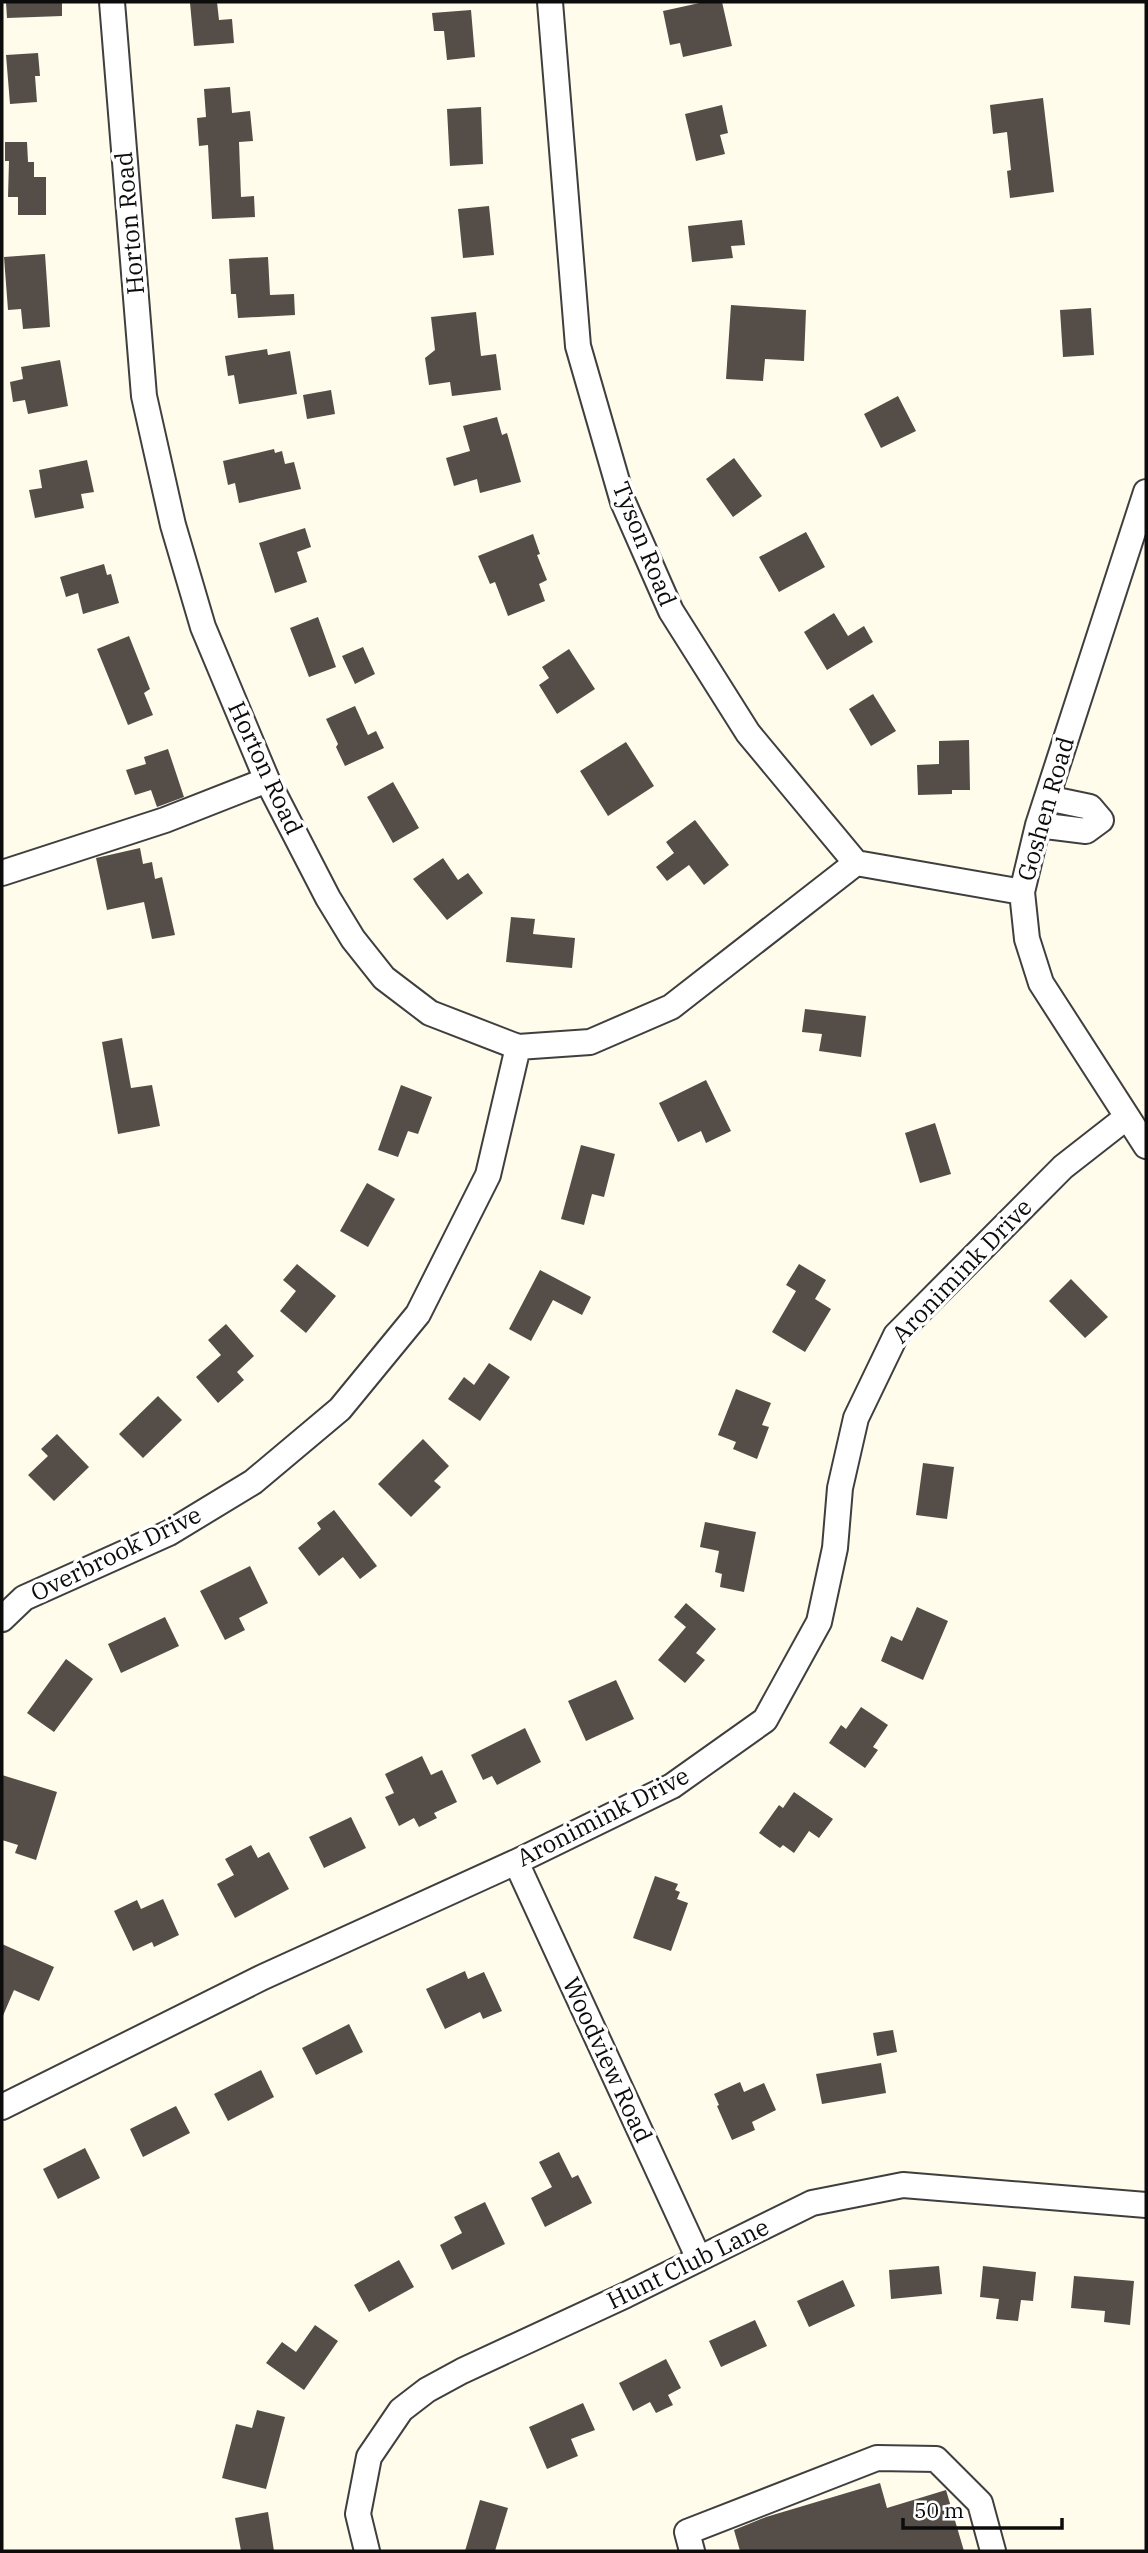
<svg xmlns="http://www.w3.org/2000/svg" width="1148" height="2553" viewBox="0 0 1148 2553" font-family="'IBM Plex Serif',serif">
<rect width="100%" height="100%" fill="#fffceb"/>
<!-- building -->
<path fill="#554d47" d="M 6,2 L 62,2 L 62,16 L 7,18 Z
M 217,2 L 219,20 L 232,19 L 234,43 L 194,46 L 190,3 Z
M 704,2 L 722,2 L 732,46 L 683,57 L 680,43 L 670,45 L 663,11 Z
M 471,10 L 475,57 L 447,60 L 444,31 L 434,31 L 432,13 Z
M 38,53 L 40,76 L 35,76 L 37,102 L 10,104 L 6,55 Z
M 230,87 L 232,113 L 250,111 L 253,141 L 239,142 L 241,197 L 254,196 L 255,217 L 212,219 L 208,145 L 199,146 L 197,118 L 206,117 L 204,89 Z
M 1043,98 L 1054,192 L 1010,198 L 1007,171 L 1011,170 L 1007,132 L 993,134 L 990,105 Z
M 722,105 L 728,133 L 720,135 L 725,154 L 696,161 L 685,114 Z
M 481,107 L 483,164 L 450,166 L 447,109 Z
M 5,142 L 27,142 L 28,162 L 34,162 L 34,177 L 46,177 L 46,215 L 18,215 L 18,197 L 8,197 L 9,161 L 5,161 Z
M 489,206 L 494,255 L 463,258 L 458,209 Z
M 742,220 L 745,245 L 731,246 L 733,258 L 692,262 L 688,226 Z
M 45,254 L 50,327 L 23,329 L 21,309 L 8,310 L 4,257 Z
M 268,257 L 270,295 L 294,294 L 295,315 L 238,318 L 236,294 L 231,294 L 229,259 Z
M 731,305 L 806,310 L 804,361 L 765,359 L 763,381 L 726,379 Z
M 1091,308 L 1094,355 L 1063,357 L 1060,310 Z
M 476,312 L 481,356 L 496,354 L 501,390 L 452,396 L 450,382 L 429,385 L 425,358 L 435,350 L 431,317 Z
M 267,349 L 268,355 L 290,351 L 297,394 L 239,404 L 234,375 L 228,376 L 225,356 Z
M 60,360 L 68,406 L 28,414 L 25,400 L 13,402 L 10,382 L 23,379 L 21,367 Z
M 331,390 L 335,414 L 307,419 L 303,395 Z
M 898,396 L 916,431 L 881,448 L 864,414 Z
M 497,417 L 502,435 L 507,433 L 521,482 L 480,493 L 477,479 L 454,486 L 446,458 L 470,451 L 463,426 Z
M 274,449 L 275,453 L 282,451 L 285,464 L 294,462 L 301,489 L 239,503 L 235,483 L 228,485 L 223,461 Z
M 734,458 L 762,496 L 733,517 L 706,479 Z
M 87,460 L 94,492 L 81,494 L 84,508 L 35,518 L 29,490 L 42,488 L 39,470 Z
M 305,528 L 311,547 L 297,552 L 307,582 L 275,593 L 259,543 Z
M 806,532 L 825,567 L 779,592 L 759,557 Z
M 533,534 L 540,554 L 537,555 L 547,580 L 539,584 L 545,601 L 508,616 L 495,582 L 490,584 L 478,556 Z
M 104,564 L 107,575 L 111,574 L 119,603 L 83,614 L 78,593 L 66,597 L 60,577 Z
M 834,613 L 848,636 L 864,626 L 873,642 L 827,670 L 804,632 Z
M 318,617 L 336,667 L 309,677 L 290,628 Z
M 129,636 L 150,689 L 144,693 L 153,715 L 128,725 L 97,649 Z
M 363,647 L 375,674 L 355,684 L 342,656 Z
M 569,649 L 595,689 L 557,714 L 539,685 L 549,678 L 542,667 Z
M 873,694 L 896,731 L 871,746 L 849,709 Z
M 355,706 L 368,735 L 376,731 L 384,748 L 345,766 L 336,747 L 338,744 L 326,719 Z
M 969,740 L 970,790 L 952,790 L 952,794 L 918,795 L 917,765 L 939,764 L 939,741 Z
M 626,742 L 654,786 L 608,816 L 580,771 Z
M 168,749 L 184,797 L 157,807 L 151,790 L 135,795 L 126,770 L 146,764 L 144,757 Z
M 393,782 L 419,828 L 393,843 L 367,797 Z
M 695,820 L 729,865 L 704,885 L 689,865 L 667,881 L 656,867 L 674,853 L 666,842 Z
M 140,848 L 143,864 L 152,862 L 155,879 L 162,877 L 175,935 L 152,939 L 144,902 L 107,910 L 96,858 Z
M 443,858 L 458,880 L 468,873 L 483,893 L 447,920 L 413,879 Z
M 511,917 L 535,919 L 533,934 L 575,938 L 572,968 L 506,962 Z
M 805,1009 L 866,1016 L 861,1057 L 819,1051 L 822,1034 L 802,1032 Z
M 122,1038 L 131,1088 L 152,1085 L 160,1126 L 118,1134 L 102,1042 Z
M 706,1080 L 731,1131 L 706,1143 L 701,1131 L 678,1142 L 659,1103 Z
M 401,1085 L 432,1097 L 418,1134 L 408,1131 L 398,1157 L 378,1150 Z
M 935,1123 L 951,1174 L 920,1183 L 905,1133 Z
M 581,1145 L 615,1154 L 604,1197 L 592,1194 L 584,1225 L 561,1219 Z
M 367,1183 L 395,1199 L 368,1247 L 340,1231 Z
M 297,1264 L 336,1296 L 306,1333 L 280,1311 L 296,1291 L 283,1280 Z
M 799,1264 L 826,1280 L 815,1299 L 831,1309 L 805,1352 L 772,1332 L 796,1291 L 786,1285 Z
M 540,1270 L 591,1297 L 582,1315 L 553,1300 L 531,1341 L 509,1329 Z
M 1071,1279 L 1108,1317 L 1085,1338 L 1049,1301 Z
M 226,1324 L 254,1356 L 237,1372 L 244,1380 L 218,1403 L 196,1377 L 221,1355 L 208,1340 Z
M 489,1363 L 510,1377 L 480,1421 L 448,1399 L 464,1377 L 474,1385 Z
M 736,1389 L 771,1403 L 762,1425 L 769,1427 L 757,1459 L 733,1449 L 736,1442 L 718,1435 Z
M 158,1396 L 182,1420 L 143,1458 L 119,1434 Z
M 57,1434 L 89,1467 L 54,1501 L 28,1475 L 48,1456 L 41,1449 Z
M 423,1439 L 449,1466 L 434,1481 L 441,1487 L 411,1517 L 378,1484 Z
M 923,1463 L 954,1467 L 947,1519 L 916,1515 Z
M 334,1510 L 377,1566 L 360,1579 L 343,1557 L 319,1576 L 298,1548 L 321,1529 L 317,1523 Z
M 705,1522 L 756,1532 L 744,1592 L 720,1587 L 722,1574 L 715,1572 L 719,1551 L 700,1547 Z
M 250,1566 L 268,1603 L 239,1618 L 245,1630 L 225,1640 L 200,1591 Z
M 686,1603 L 716,1629 L 696,1653 L 705,1660 L 685,1683 L 658,1660 L 686,1627 L 674,1617 Z
M 917,1607 L 948,1621 L 923,1680 L 881,1661 L 891,1636 L 902,1641 Z
M 165,1617 L 179,1646 L 121,1673 L 108,1644 Z
M 66,1659 L 93,1679 L 54,1732 L 27,1713 Z
M 616,1680 L 634,1719 L 586,1741 L 568,1701 Z
M 861,1707 L 888,1725 L 873,1747 L 878,1750 L 865,1768 L 829,1743 L 841,1725 L 846,1729 Z
M 525,1728 L 541,1762 L 497,1785 L 492,1776 L 483,1780 L 471,1755 Z
M 422,1756 L 431,1775 L 442,1770 L 457,1802 L 434,1813 L 437,1818 L 419,1827 L 414,1818 L 399,1826 L 385,1797 L 394,1793 L 385,1774 Z
M 2,1775 L 57,1792 L 36,1860 L 15,1853 L 18,1845 L 2,1840 Z
M 794,1792 L 833,1819 L 819,1838 L 809,1831 L 794,1853 L 783,1845 L 780,1848 L 759,1833 L 779,1805 L 783,1808 Z
M 351,1817 L 366,1848 L 324,1868 L 309,1837 Z
M 251,1845 L 258,1858 L 269,1852 L 289,1889 L 235,1918 L 217,1884 L 234,1875 L 225,1859 Z
M 655,1876 L 678,1884 L 675,1890 L 680,1892 L 677,1899 L 688,1903 L 671,1951 L 633,1938 Z
M 163,1899 L 179,1935 L 154,1947 L 152,1942 L 133,1951 L 114,1911 L 137,1900 L 141,1909 Z
M 2,1944 L 54,1967 L 39,2001 L 14,1990 L 2,2018 Z
M 465,1971 L 468,1979 L 484,1972 L 502,2011 L 483,2019 L 480,2012 L 445,2029 L 426,1989 Z
M 349,2024 L 363,2052 L 316,2075 L 302,2048 Z
M 893,2030 L 897,2052 L 877,2056 L 873,2033 Z
M 881,2063 L 886,2093 L 822,2104 L 816,2074 Z
M 261,2070 L 274,2097 L 228,2121 L 214,2094 Z
M 740,2082 L 744,2092 L 764,2083 L 776,2110 L 752,2122 L 755,2130 L 732,2140 L 717,2106 L 719,2105 L 714,2094 Z
M 176,2106 L 190,2133 L 143,2157 L 130,2129 Z
M 85,2148 L 100,2178 L 58,2199 L 43,2169 Z
M 559,2152 L 572,2178 L 578,2175 L 592,2203 L 545,2227 L 531,2198 L 552,2187 L 539,2162 Z
M 485,2202 L 505,2244 L 452,2270 L 440,2245 L 462,2233 L 454,2217 Z
M 399,2260 L 414,2287 L 369,2312 L 354,2285 Z
M 939,2266 L 942,2294 L 891,2299 L 889,2270 Z
M 983,2266 L 1036,2272 L 1033,2301 L 1021,2300 L 1018,2321 L 996,2319 L 999,2299 L 980,2297 Z
M 1074,2276 L 1134,2281 L 1130,2325 L 1104,2322 L 1105,2311 L 1071,2308 Z
M 843,2280 L 855,2306 L 809,2327 L 797,2301 Z
M 755,2320 L 767,2346 L 721,2367 L 709,2341 Z
M 315,2325 L 338,2341 L 304,2390 L 266,2363 L 282,2342 L 296,2352 Z
M 666,2359 L 681,2388 L 668,2395 L 673,2405 L 656,2413 L 650,2402 L 633,2411 L 619,2383 Z
M 583,2403 L 595,2430 L 571,2439 L 578,2456 L 547,2469 L 529,2427 Z
M 257,2410 L 285,2417 L 266,2489 L 222,2478 L 236,2424 L 252,2428 Z
M 880,2483 L 887,2508 L 946,2490 L 964,2551 L 740,2551 L 734,2530 L 766,2517 Z
M 480,2500 L 508,2508 L 495,2551 L 465,2551 Z
M 268,2512 L 274,2551 L 241,2551 L 235,2518 Z"/>
<g fill="none" stroke-linecap="round" stroke-linejoin="round">
<defs>
<path id="minor" d="M 112,2 L 144,396 L 173,525 L 203,627 L 267,780 L 328,898 L 353,939 L 384,978 L 430,1013 L 518,1047 L 590,1042 L 671,1007 L 856,863
M 550,2 L 578,346 L 623,502 L 671,611 L 748,733 L 856,863 L 1022,892
M 1146,492 L 1038,825 L 1022,892 L 1027,939 L 1041,983 L 1146,1146
M 1038,825 L 1086,831 L 1101,820 L 1090,807 L 1047,798
M 2,873 L 165,820 L 267,780
M 2,1619 L 24,1598 L 169,1533 L 253,1482 L 340,1409 L 418,1314 L 488,1175 L 518,1047
M 516,1862 L 699,2259
M 2,2107 L 263,1977 L 516,1862 L 672,1786 L 765,1720 L 819,1622 L 835,1548 L 840,1488 L 856,1418 L 896,1335 L 1063,1167 L 1127,1117
M 367,2551 L 358,2514 L 369,2457 L 401,2410 L 427,2390 L 462,2371 L 626,2295 L 812,2203 L 903,2185 L 1146,2205
M 692,2551 L 687,2532 L 877,2458 L 936,2459 L 980,2503 L 993,2551"/>
</defs>
<!-- minor casing -->
<use href="#minor" stroke="#3f3f3f" stroke-width="28"/>
<!-- minor -->
<use href="#minor" stroke="#fff" stroke-width="24"/>
</g>
<g text-anchor="middle" stroke-width="7" stroke-linejoin="round" paint-order="stroke">
<!-- street labels -->
<g font-size="24" fill="#0c0c0c" stroke="#fff">
<text transform="translate(130 223) rotate(-95)" y="8">Horton Road</text>
<text transform="translate(644 544) rotate(68)" y="8">Tyson Road</text>
<text transform="translate(265 768) rotate(65)" y="8">Horton Road</text>
<text transform="translate(1046 809) rotate(-74)" y="8">Goshen Road</text>
<text transform="translate(962 1271) rotate(-46)" y="8">Aronimink Drive</text>
<text transform="translate(116 1554) rotate(-26)" y="8">Overbrook Drive</text>
<text transform="translate(603 1817) rotate(-27)" y="8">Aronimink Drive</text>
<text transform="translate(607 2060) rotate(65)" y="8">Woodview Road</text>
<text transform="translate(688 2264) rotate(-26)" y="8">Hunt Club Lane</text>
</g>
</g>
<!-- border -->
<rect width="1148" height="2553" fill="none" stroke="#0c0c0c" stroke-width="7"/>
<!-- scale -->
<path d="M903 2518v10h159v-10" fill="none" stroke="#0c0c0c" stroke-width="3.5"/>
<text x="914" y="2518" font-size="21" fill="#0c0c0c" stroke="#ffffff" stroke-width="5" paint-order="stroke">50 m</text>
</svg>
